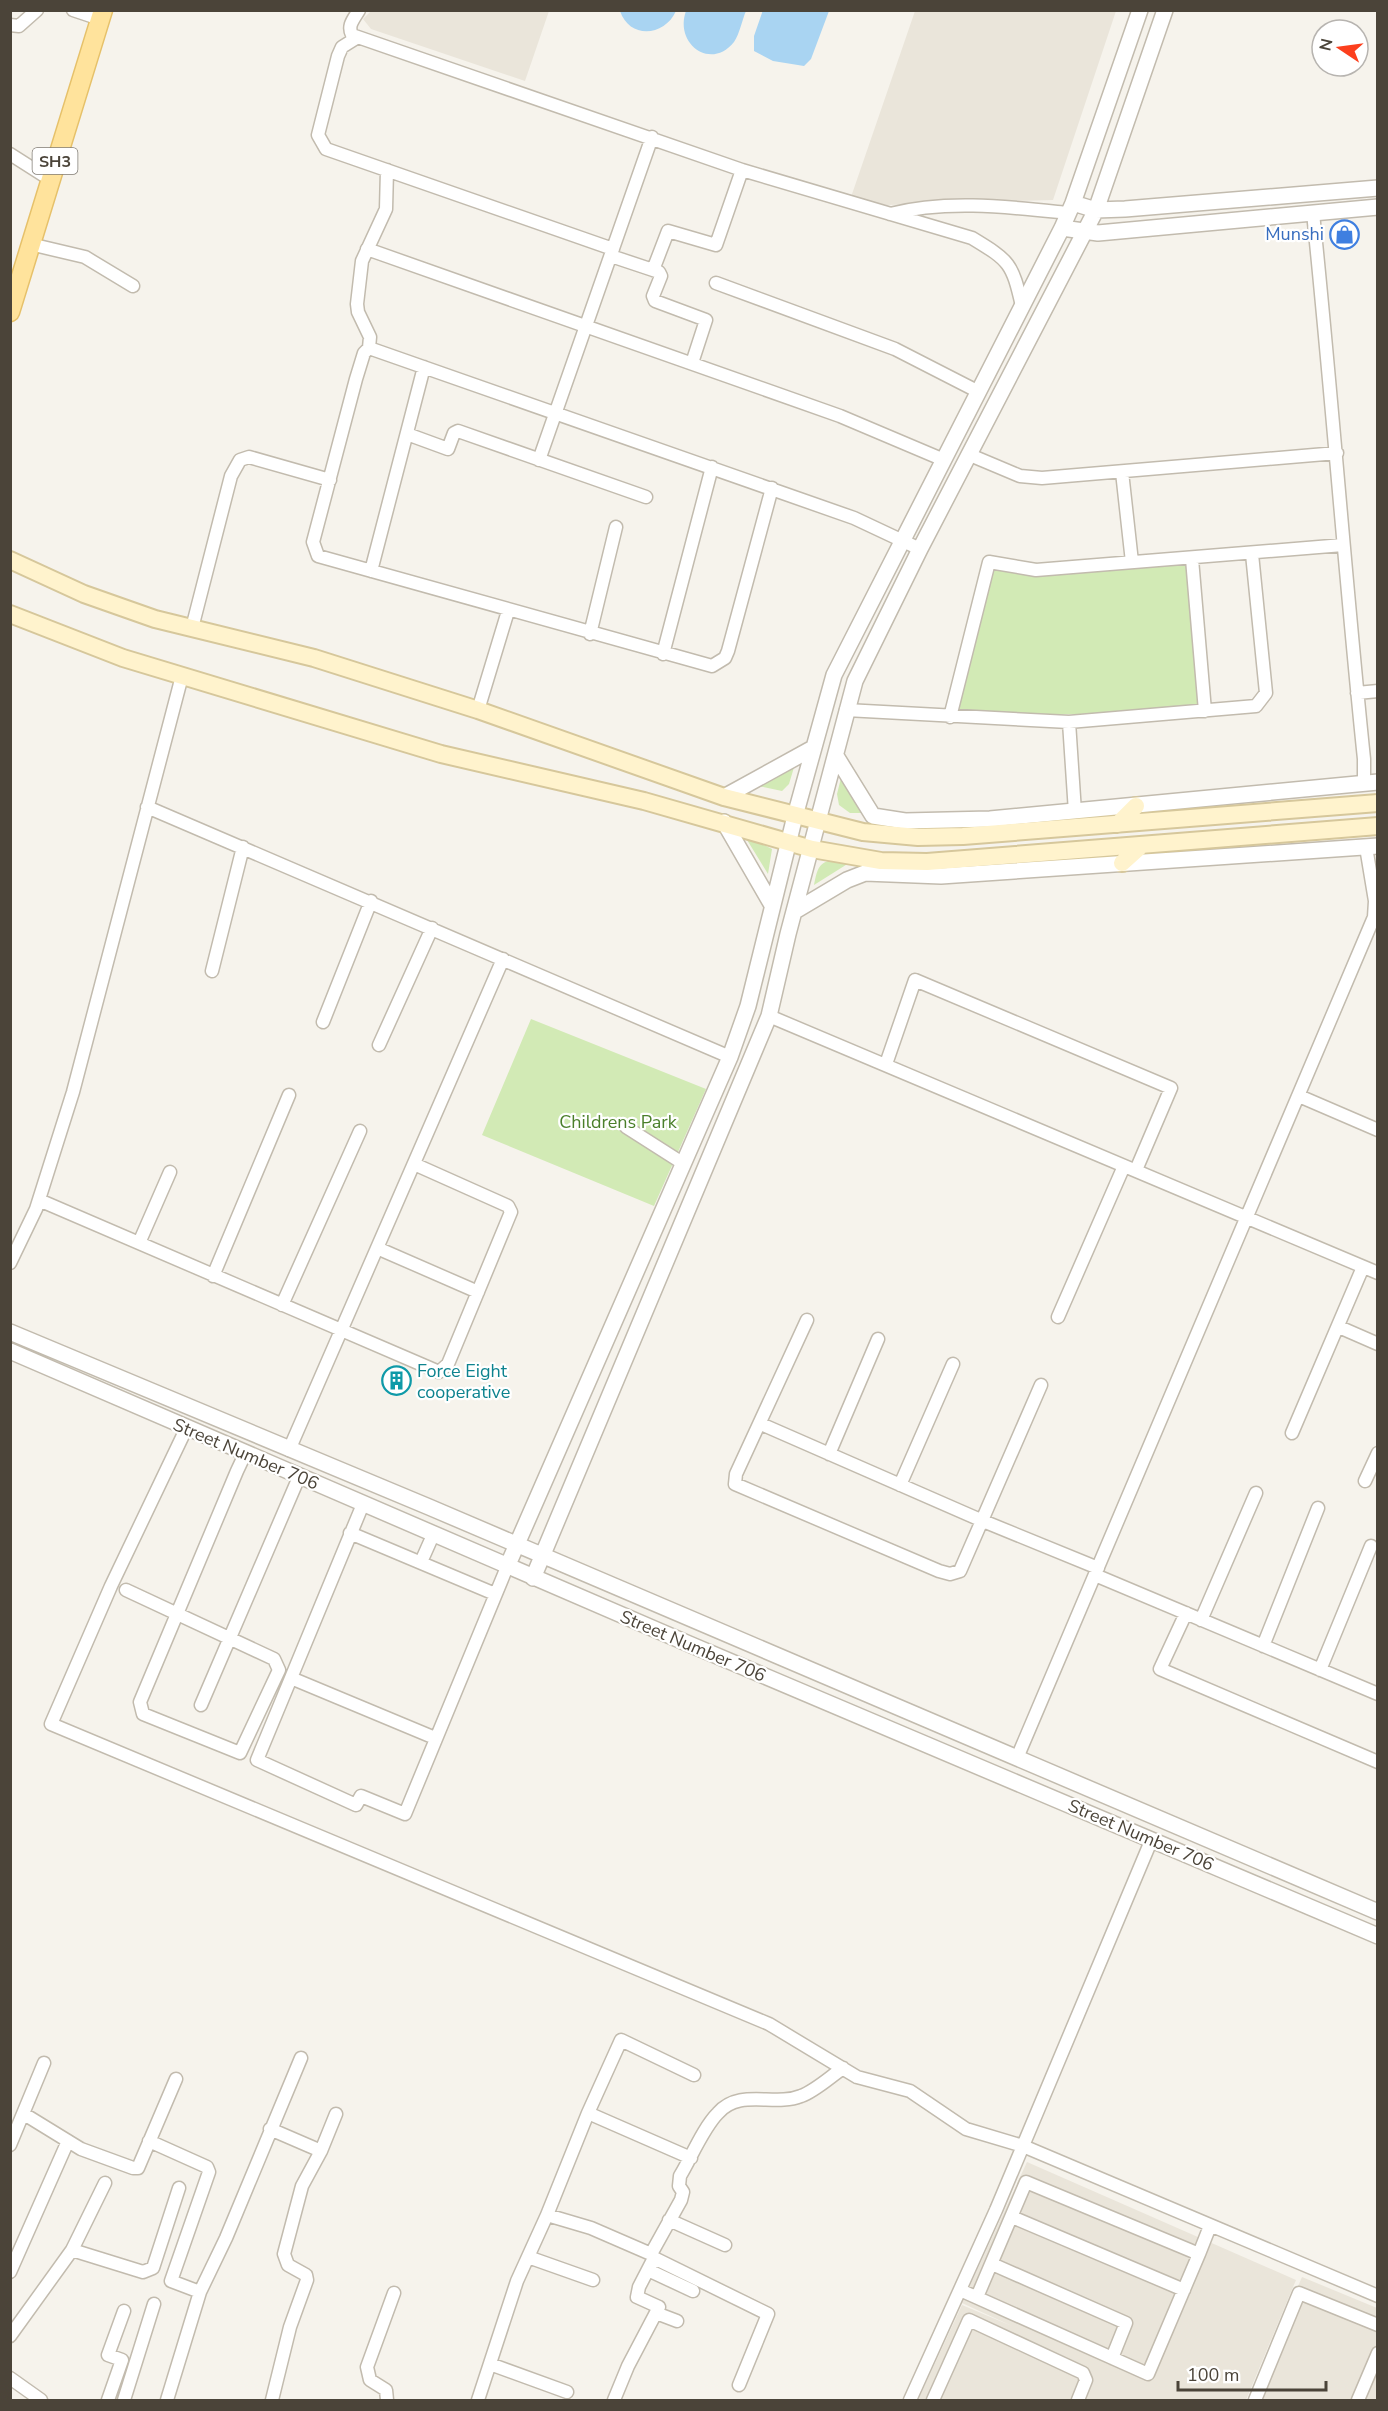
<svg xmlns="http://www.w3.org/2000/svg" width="1388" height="2411" viewBox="0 0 1388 2411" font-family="'Nunito Sans',sans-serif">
<rect width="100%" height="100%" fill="#f6f3ec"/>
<!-- residential -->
<path fill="#eae5da" d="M 372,10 L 549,10 L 549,11 L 525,81 L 371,29 L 363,19 Z
M 915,11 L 1116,11 L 1053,200 L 887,205 L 851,197 Z
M 1027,2162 L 1296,2280 L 1246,2400 L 918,2400 L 962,2305 L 1012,2326 L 962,2303 Z
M 1302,2277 L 1377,2308 L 1377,2400 L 1249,2400 Z"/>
<!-- green -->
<path fill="#d2eab5" d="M 1192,559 L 1205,711 L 950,717 L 989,562 L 1053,574 Z
M 795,764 L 789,784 L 782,791 L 758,786 Z
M 841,778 L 868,813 L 850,813 L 839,805 L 837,794 Z
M 744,835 L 772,849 L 768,874 Z
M 832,860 L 849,863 L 814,885 C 817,872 817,863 832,860 Z
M 531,1019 L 706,1089 L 654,1206 L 482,1135 Z"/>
<!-- water -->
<path fill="#a9d4f2" d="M 763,10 L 829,11 L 811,59 L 804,66 L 773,61 L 754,51 L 754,36 Z
M 620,11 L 620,10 L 676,11 C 665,36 630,40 620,11 Z
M 686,11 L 686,10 L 746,11 C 742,20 740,33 734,42 C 711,71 674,44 686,11 Z"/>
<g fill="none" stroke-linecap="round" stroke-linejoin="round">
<defs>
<path id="minor" d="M 73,10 L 100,19
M 359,10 C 354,19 347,25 352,35 L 742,170 L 972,238 C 1010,261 1012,263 1022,306
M 10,25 L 19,26 L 37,10
M 358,37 L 342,47 L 338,56 L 318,135 L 326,149 L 613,249
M 10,154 L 43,175
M 387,170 L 386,209 L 362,261 L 357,304 L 358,312 L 370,337 L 369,348 L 364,353 L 356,379 L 313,542 L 318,556 L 712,666 L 725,658 L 728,651 L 772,488
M 1313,213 C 1332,395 1345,577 1364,759 L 1364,783
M 890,214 C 947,199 1010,207 1068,213
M 30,244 L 85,257 L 133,286
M 367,249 L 840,416 L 944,460
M 611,256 L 659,272 L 661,276 L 653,296 L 655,301 L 706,320 L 692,363
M 653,270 L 668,231 L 716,245 L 742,170
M 716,283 L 895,349 L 979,392
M 369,348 L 854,518 L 920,549
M 407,434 L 448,449 L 454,433 L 458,431 L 646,497
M 970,455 L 1020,476 L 1042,478 L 1337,453
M 539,460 L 652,137
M 1122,472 L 1132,562
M 1192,559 L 1205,711
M 371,571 L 424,367
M 192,628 L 231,476 L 240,460 L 249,457 L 330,480
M 590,634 L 616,527
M 663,654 L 712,467
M 1357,693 L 1378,691
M 478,710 L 508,611
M 846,710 L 1069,722 L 1256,706 L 1266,693 L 1252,554
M 950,717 L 989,562 L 1036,570 L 1343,545
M 1069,722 L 1075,812
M 147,807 L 730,1057
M 212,971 L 243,847
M 769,1016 L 1378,1273
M 323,1022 L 371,901
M 379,1045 L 432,928
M 886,1064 L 915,980 L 1171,1088 L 1136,1170
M 1299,1096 L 1378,1130
M 626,1127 L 684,1164
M 39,1200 L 439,1372 L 448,1364 L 511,1212 L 508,1206 L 414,1164
M 139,1243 L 170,1172
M 377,1248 L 478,1292
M 10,1263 L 36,1209 L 73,1092 L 182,676
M 213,1276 L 289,1095
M 282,1305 L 360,1131
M 1058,1317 L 1124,1166
M 807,1320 L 736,1474 L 735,1484 L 939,1571 L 950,1574 L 960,1571 L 1041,1385
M 1339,1327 L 1378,1344
M 761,1424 L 983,1521 L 1098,1568
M 186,1429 L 111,1586 L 51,1724 L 769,2024 L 857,2077 L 910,2091 L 966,2129 L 1023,2146 L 1378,2296
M 1292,1433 L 1363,1267
M 289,1450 L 503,959
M 829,1454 L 878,1339
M 1365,1481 L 1378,1453
M 900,1485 L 953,1364
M 350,1533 L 495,1594
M 421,1562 L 433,1535
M 1095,1575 L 1378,1694
M 126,1590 L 274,1659 L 279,1670 L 240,1753 L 143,1714 L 140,1702 L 237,1471 L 245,1454
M 1186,1613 L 1160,1669 L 1378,1762
M 1201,1620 L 1256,1493
M 1263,1646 L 1318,1508
M 1320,1670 L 1371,1546
M 291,1678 L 363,1504
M 201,1705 L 299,1477
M 435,1738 L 291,1678 L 257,1760 L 356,1805 L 361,1796 L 405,1814 L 507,1567
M 1017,1758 L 1374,917 L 1375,901 L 1366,847
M 588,2113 L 691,2158
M 24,2114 L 81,2149 L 133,2168 L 138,2168 L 176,2079
M 270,2129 L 321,2151 L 336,2114
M 149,2141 L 207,2167 L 209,2172 L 171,2281 L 200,2292
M 10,2145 L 44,2063
M 1012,2217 L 1184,2290
M 669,2220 L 725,2245
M 72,2250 L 105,2183
M 651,2254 L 591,2228 L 547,2215 L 588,2113 L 621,2040 L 694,2075
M 1199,2254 L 1210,2226
M 528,2257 L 593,2280
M 654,2258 L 768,2314 L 739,2385
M 992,2264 L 1126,2323 L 1112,2358
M 648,2270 L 693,2291
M 10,2272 L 68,2141
M 960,2290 L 1148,2374 L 1199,2254 L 1026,2182 L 977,2297
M 656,2313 L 677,2321
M 10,2336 L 72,2250 L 143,2272 L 153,2268 L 179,2188
M 490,2364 L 567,2392
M 10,2378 L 41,2400
M 108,2400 L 122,2360 L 108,2355 L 124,2311
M 124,2400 L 154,2304
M 167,2400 L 200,2292 L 226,2238 L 301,2058
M 272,2400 L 290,2327 L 307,2280 L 306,2275 L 288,2265 L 284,2254 L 302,2186 L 321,2151
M 387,2400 L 386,2390 L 370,2380 L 367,2367 L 394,2293
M 478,2400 L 517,2281 L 547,2215
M 614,2400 L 628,2366 L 659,2307 L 637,2297 L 639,2287 L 654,2258 L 651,2254 L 681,2200 L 683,2192 L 679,2186 L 680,2176 C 691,2158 703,2128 718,2113 C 740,2088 774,2107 801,2096 C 815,2091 830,2077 843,2068
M 910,2400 L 996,2210 L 1151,1841
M 933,2400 L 969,2320 L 1083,2373 L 1086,2380 L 1078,2400
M 1255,2400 L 1299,2293 L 1378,2325
M 1358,2400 L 1378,2353"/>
<path id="tertiary" d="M 1073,203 L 1096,210 L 1125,209 L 1378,188
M 1062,228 L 1098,233 L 1378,207
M 836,756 L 873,816 L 905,821 L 990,819 L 1378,782
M 724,797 L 813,748
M 724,822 L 772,905
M 795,911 L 847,880 L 865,873 L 941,876 L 1378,846
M 10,1332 L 429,1507 L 1378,1912
M 10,1351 L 689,1644 L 1378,1936
M 507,1567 L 730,1057 L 748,1006 L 795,816 L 834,675 L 1062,228 L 1073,203 L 1140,10
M 533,1578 L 769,1016 L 788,934 L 855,681 L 920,549 L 1096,210 L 1165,10"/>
<path id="secondary" d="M 10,560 L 84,594 L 155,619 L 314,658 L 478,710 L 724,797 L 863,832 L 918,837 L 963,836 L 1378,803
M 10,614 L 123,658 L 441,754 L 644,801 L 812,849 L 881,861 L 927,862 L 1378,826
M 1118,824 L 1136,806
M 1122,863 L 1142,845"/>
<path id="primary" d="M 10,312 L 103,10"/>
</defs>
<!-- minor casing -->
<use href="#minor" stroke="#c2bbae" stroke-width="15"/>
<!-- tertiary casing -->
<use href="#tertiary" stroke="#c2bbae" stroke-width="18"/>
<!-- secondary casing -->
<use href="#secondary" stroke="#d6c79b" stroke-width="20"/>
<!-- primary casing -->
<use href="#primary" stroke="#e6c16a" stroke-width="21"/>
<!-- minor -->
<use href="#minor" stroke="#fff" stroke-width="12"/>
<!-- tertiary -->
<use href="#tertiary" stroke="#fff" stroke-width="15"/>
<!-- secondary -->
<use href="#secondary" stroke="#fff3cd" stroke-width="16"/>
<!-- primary -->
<use href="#primary" stroke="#ffe39c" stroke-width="18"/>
</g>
<!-- icons -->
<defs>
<symbol id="shop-ring" viewBox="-11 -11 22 22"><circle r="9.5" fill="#fff" stroke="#3f7fe0" stroke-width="1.5"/><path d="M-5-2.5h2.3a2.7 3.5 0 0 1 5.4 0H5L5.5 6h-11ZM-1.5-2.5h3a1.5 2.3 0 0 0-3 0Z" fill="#3f7fe0"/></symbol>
<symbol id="building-ring" viewBox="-11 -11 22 22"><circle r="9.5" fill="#fff" stroke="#0f9aa8" stroke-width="1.5"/><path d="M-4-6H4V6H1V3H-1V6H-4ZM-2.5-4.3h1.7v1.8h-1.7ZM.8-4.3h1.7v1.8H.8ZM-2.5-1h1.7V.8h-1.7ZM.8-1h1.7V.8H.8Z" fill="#0f9aa8"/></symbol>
</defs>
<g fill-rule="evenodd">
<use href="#shop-ring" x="1328" y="218" width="33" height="33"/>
<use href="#building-ring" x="380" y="1364" width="33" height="33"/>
</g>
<g text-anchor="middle" stroke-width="4.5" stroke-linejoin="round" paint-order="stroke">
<!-- shield labels -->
<rect fill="#fff" stroke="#817c74" stroke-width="1.5" x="32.5" y="148" width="45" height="26" rx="4.5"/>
<g font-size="16" font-weight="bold" fill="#4b4439">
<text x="55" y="167">SH3</text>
</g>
<!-- shop labels -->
<g font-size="18" fill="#366cbe" stroke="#fff" text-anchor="end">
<text x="1324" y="240">Munshi</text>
</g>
<!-- park labels -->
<g font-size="18" fill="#4a7f2a" stroke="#fff">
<text x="618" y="1128">Childrens Park</text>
</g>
<!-- culture labels -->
<g font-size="18" fill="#0d838f" stroke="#fff" text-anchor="start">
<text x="417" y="1377">Force Eight<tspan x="417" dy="21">cooperative</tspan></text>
</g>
<!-- street labels -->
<g font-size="18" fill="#4b4439" stroke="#fff">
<text transform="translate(246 1454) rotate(23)" y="6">Street Number 706</text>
<text transform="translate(693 1646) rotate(23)" y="6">Street Number 706</text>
<text transform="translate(1141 1835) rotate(23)" y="6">Street Number 706</text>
</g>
</g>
<!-- border -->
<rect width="1388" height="2411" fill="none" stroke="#4b4439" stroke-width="24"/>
<!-- north arrow -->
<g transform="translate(1340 48) rotate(283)"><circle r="28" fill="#ffffff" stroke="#b7b4b0" stroke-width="1.5"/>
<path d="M0-4.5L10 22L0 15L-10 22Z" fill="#fc3f1d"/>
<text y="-9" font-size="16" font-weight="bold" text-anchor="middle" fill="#4b4439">N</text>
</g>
<!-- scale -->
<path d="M1178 2381v9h148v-9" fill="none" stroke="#4b4439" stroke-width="3"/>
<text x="1187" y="2381" font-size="18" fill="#4b4439" stroke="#ffffff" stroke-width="4.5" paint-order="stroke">100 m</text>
</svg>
